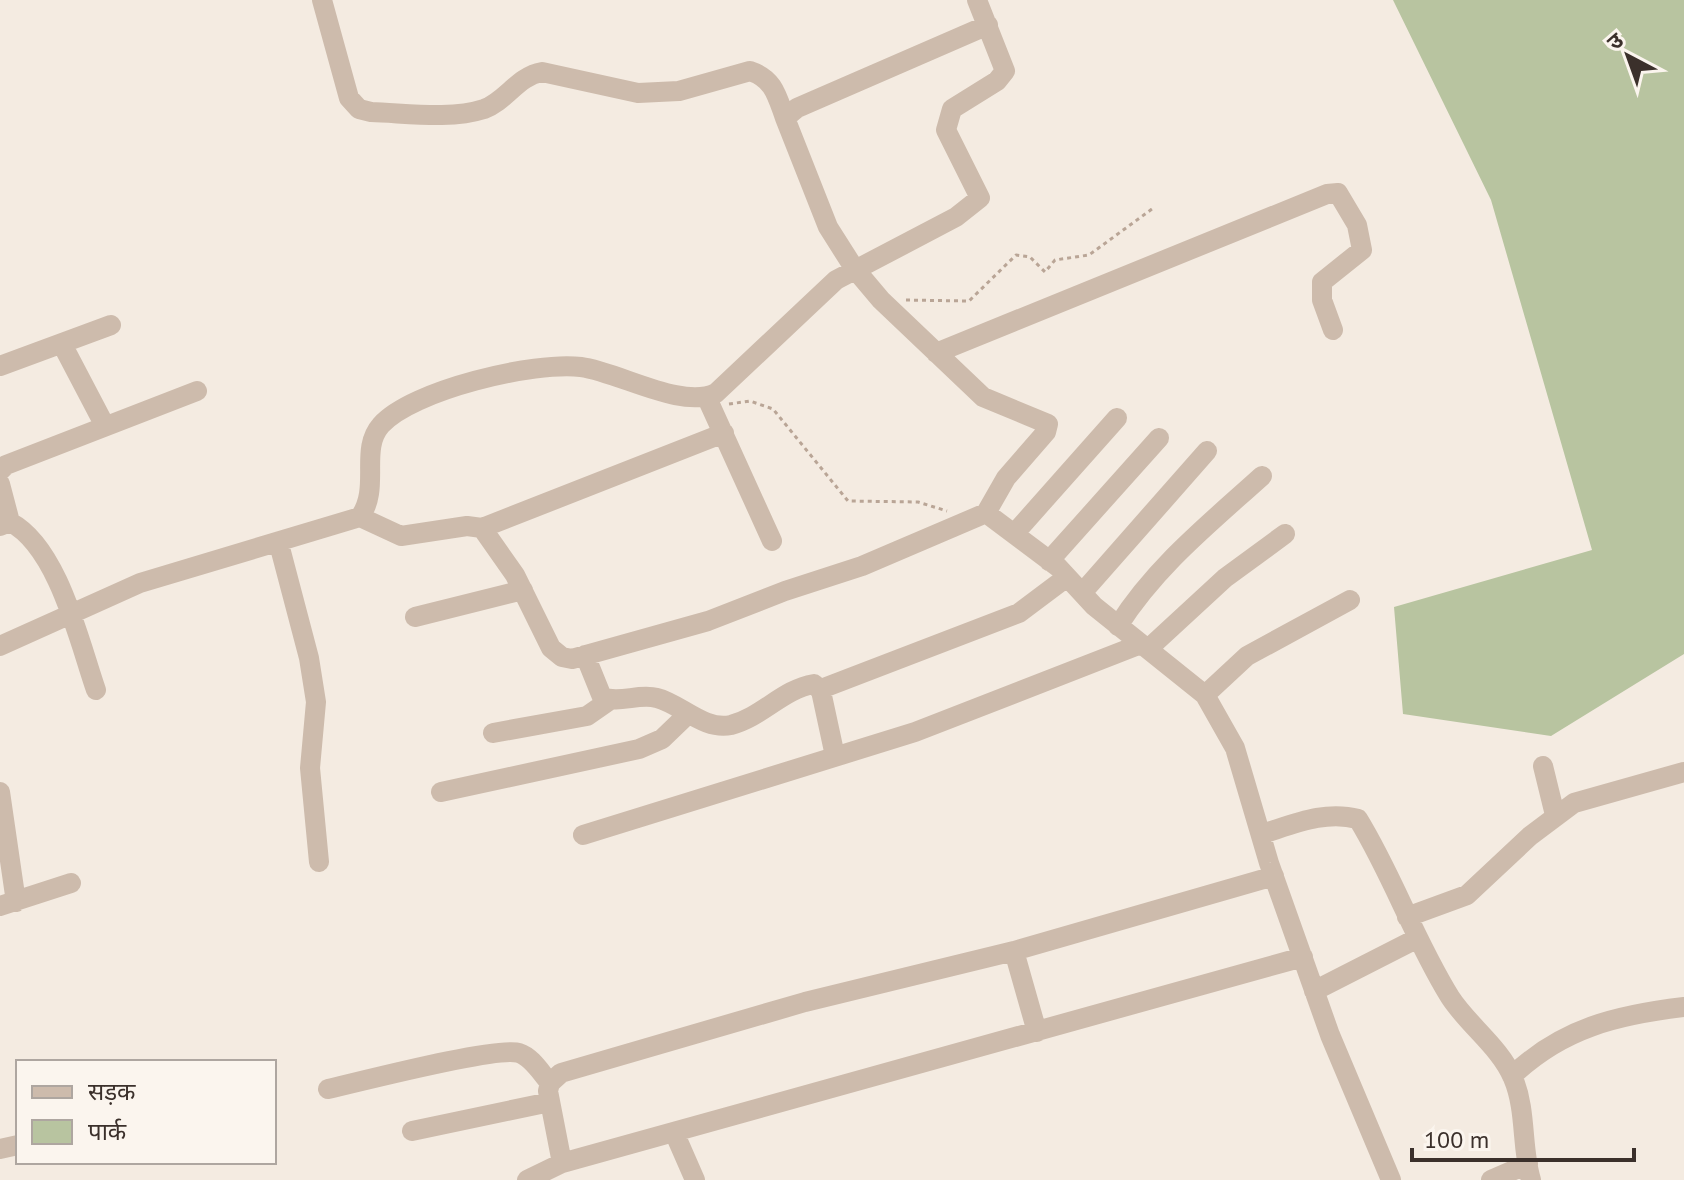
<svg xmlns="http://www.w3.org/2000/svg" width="1684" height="1180" viewBox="0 0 1684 1180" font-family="'PT Sans','Noto Sans Devanagari',sans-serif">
<rect width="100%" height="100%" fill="#f4ebe1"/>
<!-- green -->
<path fill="#b8c4a0" d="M 1393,0 L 1684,0 L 1684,654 L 1551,736 L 1403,714 L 1394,607 L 1592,550 L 1491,200 Z"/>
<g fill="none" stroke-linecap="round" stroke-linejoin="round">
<!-- path -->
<path stroke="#b9a596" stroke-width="3" stroke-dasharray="4 4" stroke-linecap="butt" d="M 906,300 L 969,301 L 1016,255 L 1030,257 L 1045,272 L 1055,260 L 1089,255 L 1152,209
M 729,404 L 750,401 L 773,409 L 848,501 L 918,502 L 947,511"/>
<!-- minor -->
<path stroke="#cdbbac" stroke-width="20" d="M 322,0 L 349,98 L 359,109 L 371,112 C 406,113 450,120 484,109 C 506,101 518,76 542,72 L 638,93 L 679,91 L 750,71 C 774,79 777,96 785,118
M 62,344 L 105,426
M 936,353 L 1327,194 L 1338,193 L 1357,225 L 1362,250 L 1322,282 L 1322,300 L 1333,330
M 0,366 L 111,325
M 707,398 L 772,541
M 0,471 L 6,465 L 197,391
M 0,484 L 10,522
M 986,513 L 1058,567 L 1094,606 L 1205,695 L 1235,748 L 1269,863 L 1330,1035 L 1391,1180
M 360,517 L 401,536 L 467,526 L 482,528 L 515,575 L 551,648 L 562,657 L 572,659 L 708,621 L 785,591 L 862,566 L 986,513 L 1006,478 L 1046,432 L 1048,424 L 983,397 L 881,300 L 854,268 L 828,227 L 785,118 L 797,108 L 988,25
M 0,526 L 10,522 C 58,547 79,641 96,690
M 482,528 L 724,433
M 1014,534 L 1117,418
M 279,544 L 309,658 L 316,702 L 310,768 L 319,862
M 1049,561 L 1159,438
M 1082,593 L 1207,451
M 415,617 L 523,590
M 1118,626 C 1156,566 1210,523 1262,476
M 0,646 L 140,583 L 360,517 C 381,487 359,450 381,425 C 412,390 535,361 581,367 C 619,372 682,410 716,393 L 836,280 L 956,217 L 980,198 L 946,130 L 952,109 L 997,81 L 1005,71 L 977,0
M 1148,649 L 1225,578 L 1285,534
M 585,655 L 602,697 C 619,704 639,693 657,698 C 681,704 704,731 731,725 C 762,717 783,689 814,684 L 821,691 L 835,756
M 821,689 L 1019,613 L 1067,577
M 1205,695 L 1247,656 L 1350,600
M 493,733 L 587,716 L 610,700
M 1543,766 L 1555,815
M 0,792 L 16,902
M 441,792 L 639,749 L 662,739 L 688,714
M 1262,834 C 1294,824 1325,810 1358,819 C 1393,876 1414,939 1450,997 C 1468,1025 1500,1047 1513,1078 C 1527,1111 1521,1147 1531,1180
M 583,835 L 915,732 L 1141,644
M 0,906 L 71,883
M 1407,917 L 1467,895 L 1530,836 L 1574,803 L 1684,772
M 1014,951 L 1037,1032
M 1314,991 L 1416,939
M 1512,1076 C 1562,1028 1617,1015 1684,1007
M 328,1089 C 359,1082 497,1046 519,1053 C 532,1057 541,1073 550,1083
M 412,1131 L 550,1102
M 674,1132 L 695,1180
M 0,1149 L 18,1145
M 562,1163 L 548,1091 L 550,1083 L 561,1073 L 805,1002 L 1014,951 L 1274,876
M 527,1180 L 562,1163 L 1303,957
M 1491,1180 L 1528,1164"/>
</g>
<!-- legend -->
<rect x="16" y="1060" width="260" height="104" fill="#fbf5ee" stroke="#aea6a0" stroke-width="2"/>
<rect x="32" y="1086" width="40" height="12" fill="#cdbbac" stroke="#aea6a0" stroke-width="2"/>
<text x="88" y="1100" font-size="24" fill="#3b302b">सड़क</text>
<rect x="32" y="1120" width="40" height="24" fill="#b8c4a0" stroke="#aea6a0" stroke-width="2"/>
<text x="88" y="1140" font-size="24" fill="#3b302b">पार्क</text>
<!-- north arrow -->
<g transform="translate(1628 56) rotate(319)" stroke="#fbf5ee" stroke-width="6" paint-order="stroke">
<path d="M0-6L14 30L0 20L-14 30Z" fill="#3b302b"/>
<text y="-12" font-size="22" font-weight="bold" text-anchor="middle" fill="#3b302b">उ</text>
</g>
<!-- scale -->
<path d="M1412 1148v12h222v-12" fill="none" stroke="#3b302b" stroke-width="4"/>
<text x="1424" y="1148" font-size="24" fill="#3b302b" stroke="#fbf5ee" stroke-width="6" paint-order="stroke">100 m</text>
</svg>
